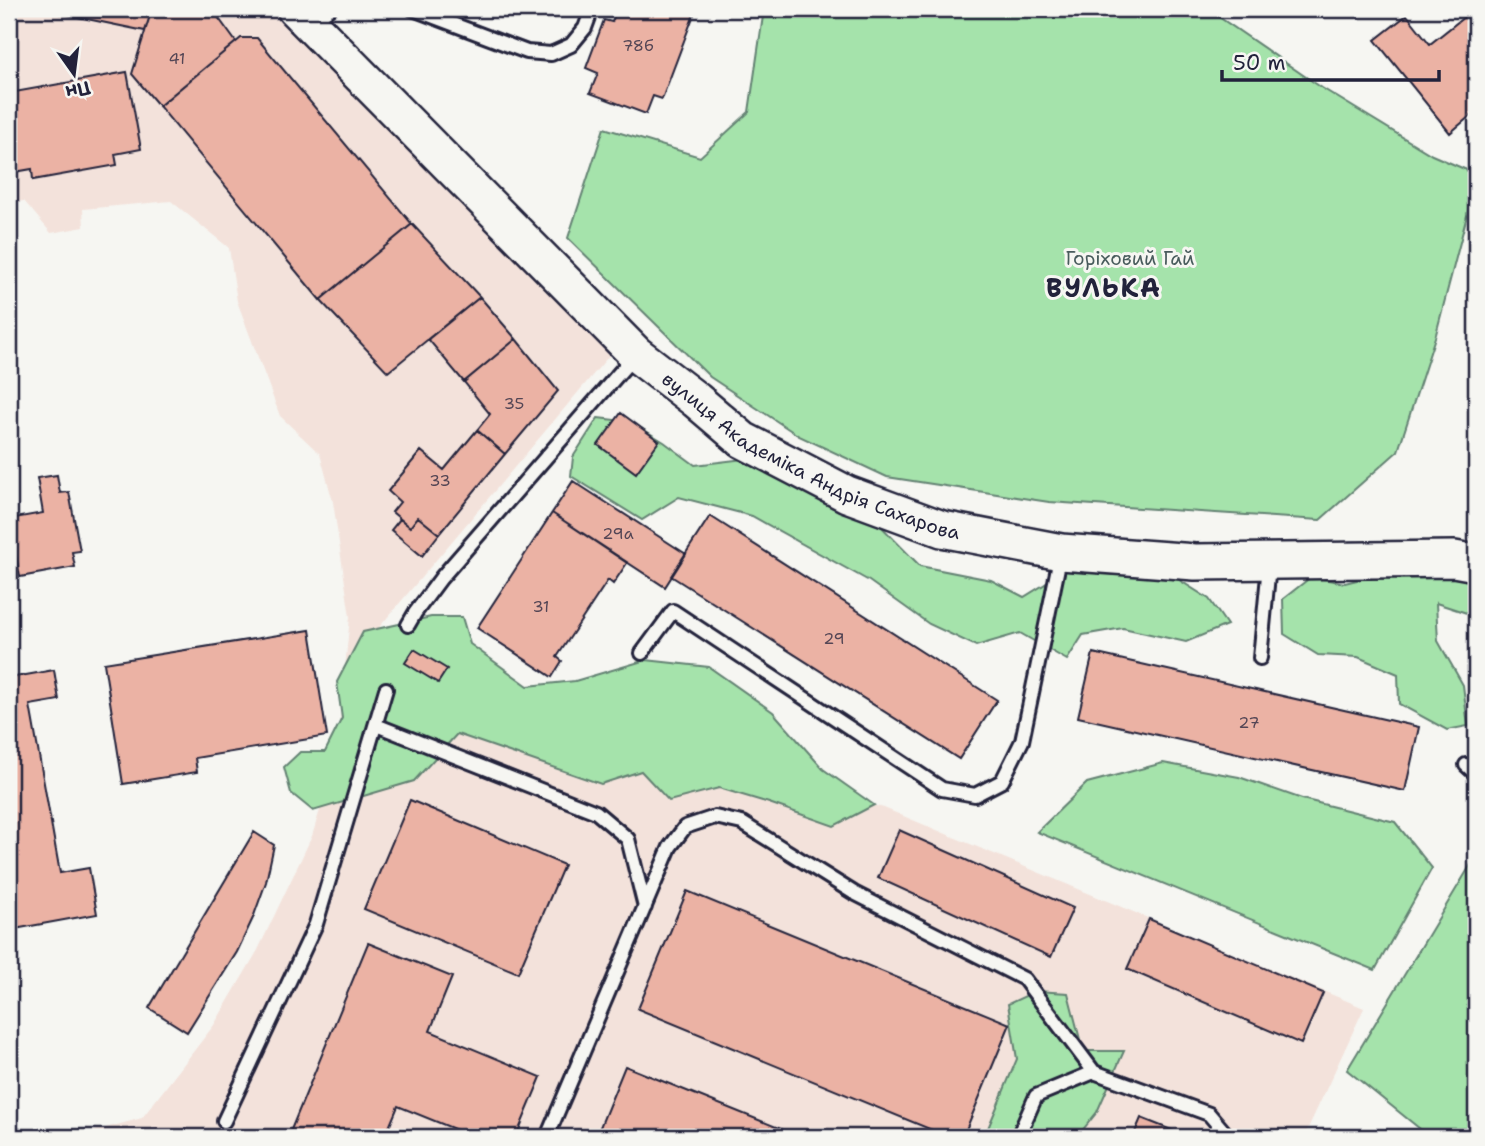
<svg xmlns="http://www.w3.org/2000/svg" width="1485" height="1146" viewBox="0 0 1485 1146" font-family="'Shantell Sans',sans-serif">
<rect width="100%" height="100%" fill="#f6f6f2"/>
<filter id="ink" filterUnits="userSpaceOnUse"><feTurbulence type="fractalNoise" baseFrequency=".0143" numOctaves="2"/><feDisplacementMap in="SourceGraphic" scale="14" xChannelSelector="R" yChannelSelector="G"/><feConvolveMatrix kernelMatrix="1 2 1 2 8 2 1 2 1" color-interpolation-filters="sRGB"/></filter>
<g filter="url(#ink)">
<!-- built -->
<path fill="#f3e2db" d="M 9,9 L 278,9 L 613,351 L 376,631 L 549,722 L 884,808 L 1364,1008 L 1304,1137 L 73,1137 L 142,1118 L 214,1025 L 258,950 L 312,836 L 336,758 L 350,617 L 333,502 L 320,454 L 280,416 L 237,301 L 229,248 L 171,201 L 83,209 L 84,227 L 51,233 L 24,201 L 9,203 Z"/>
<!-- green -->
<path fill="#a5e3ab" stroke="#648273" stroke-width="2" d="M 764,9 L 1211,9 L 1216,15 L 1322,88 L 1432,155 L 1476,174 L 1476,181 L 1436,334 L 1398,451 L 1320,520 L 1049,502 L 887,477 L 799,436 L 710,377 L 568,238 L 604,128 L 700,157 L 749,112 Z
M 598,418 L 631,422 L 664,442 L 695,465 L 752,458 L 875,520 L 920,566 L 991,580 L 1024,597 L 1071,568 L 1168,573 L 1209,599 L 1227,625 L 1186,642 L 1123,628 L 1083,635 L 1067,660 L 1020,633 L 976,646 L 929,624 L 869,581 L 752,516 L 679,497 L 642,520 L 571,476 L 573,457 Z
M 1385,573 L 1476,579 L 1476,616 L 1436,603 L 1438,641 L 1463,685 L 1468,726 L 1447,730 L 1399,704 L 1398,674 L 1358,657 L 1318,655 L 1284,634 L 1283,599 L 1311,577 L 1345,583 Z
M 431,617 L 462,617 L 470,644 L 528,686 L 575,681 L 646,660 L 709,667 L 773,712 L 823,769 L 874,805 L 834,826 L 769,803 L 719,788 L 669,801 L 641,771 L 601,784 L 457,734 L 414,781 L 313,811 L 291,793 L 284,767 L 300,752 L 325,752 L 342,718 L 337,682 L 363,632 Z
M 1163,763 L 1239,777 L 1302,799 L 1395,822 L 1432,868 L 1375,970 L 1037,832 L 1087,783 Z
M 1476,856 L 1476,1137 L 1430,1137 L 1347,1070 Z
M 1036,991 L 1068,993 L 1083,1051 L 1124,1051 L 1097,1112 L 1077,1137 L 986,1137 L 986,1133 L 1017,1059 L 1008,1004 Z"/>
<!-- building -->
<path fill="#ebb2a4" stroke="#22223b" stroke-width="2" d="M 39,9 L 152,9 L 145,31 Z
M 152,9 L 212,9 L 236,42 L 159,106 L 132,74 Z
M 617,9 L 696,9 L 662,99 L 653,96 L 646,114 L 590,93 L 598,73 L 586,68 L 604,20 L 612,22 Z
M 1407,15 L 1430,44 L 1464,17 L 1476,33 L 1476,111 L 1450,133 L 1375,40 Z
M 241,38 L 257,38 L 412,224 L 320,300 L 159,106 Z
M 127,72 L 141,149 L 115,154 L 117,165 L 33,180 L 32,169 L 9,173 L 9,93 Z
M 412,224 L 480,297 L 388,372 L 320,300 Z
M 480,297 L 516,339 L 464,382 L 428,339 Z
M 516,339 L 558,391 L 505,454 L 477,430 L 490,414 L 464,382 Z
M 621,413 L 659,441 L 636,473 L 598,445 Z
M 477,430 L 505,454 L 439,534 L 418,517 L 410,527 L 392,512 L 400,502 L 388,491 L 421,451 L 444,470 Z
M 57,475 L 60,493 L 69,492 L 80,551 L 72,552 L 75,567 L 20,577 L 9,519 L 43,513 L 37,478 Z
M 573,481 L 686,554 L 665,587 L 552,513 Z
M 552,513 L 627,563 L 613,584 L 608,580 L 557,657 L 562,661 L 552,677 L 477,628 Z
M 710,516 L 997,700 L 959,759 L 671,576 Z
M 418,517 L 439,534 L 422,556 L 391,530 L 400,519 L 410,527 Z
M 310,630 L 327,736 L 195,758 L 197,772 L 123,784 L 104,663 Z
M 414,649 L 447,669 L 438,683 L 405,663 Z
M 1093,653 L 1419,727 L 1405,791 L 1078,717 Z
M 54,670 L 59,700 L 30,705 L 60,873 L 89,868 L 97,914 L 9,930 L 9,678 Z
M 410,800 L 564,865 L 518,973 L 364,909 Z
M 899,830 L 1073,908 L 1051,957 L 878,878 Z
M 254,832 L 274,845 L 266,882 L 253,918 L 237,952 L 187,1032 L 149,1008 Z
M 687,891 L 1010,1024 L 963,1137 L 949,1137 L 638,1009 Z
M 1149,919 L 1323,993 L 1301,1044 L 1127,969 Z
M 368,943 L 452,977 L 430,1031 L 541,1077 L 516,1137 L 474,1137 L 398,1106 L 385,1137 L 288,1137 Z
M 625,1066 L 801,1137 L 596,1137 Z
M 1141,1118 L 1189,1137 L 1133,1137 Z"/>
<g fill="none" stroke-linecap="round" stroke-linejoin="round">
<defs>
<path id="lane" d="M 413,9 L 527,52 L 551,54 L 571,45 L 585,28 L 592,9
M 312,21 L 329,9
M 408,625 L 415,613 L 441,578 L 635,355
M 642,653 L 673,611 L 942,789 L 975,795 L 1002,781 L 1022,741 L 1061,553
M 1260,658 L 1269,565
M 376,725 L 596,812 L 628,839 L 645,907
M 1466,765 L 1476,774
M 224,1121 L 316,924 L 386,689
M 547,1137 L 670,847 L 685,827 L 715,817 L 742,823 L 854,893 L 1024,979 L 1094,1072
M 1018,1137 L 1036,1096 L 1094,1072 L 1209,1114 L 1226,1134 L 1226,1137"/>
<g id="secondary">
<path id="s1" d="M 295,9 L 636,354 L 696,400 L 743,440 L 847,494 L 942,529 L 1061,552 L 1195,562 L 1454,559 L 1476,563"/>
</g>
</defs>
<!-- lane casing -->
<use href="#lane" stroke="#22223b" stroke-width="18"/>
<!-- secondary casing -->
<use href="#secondary" stroke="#22223b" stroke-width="40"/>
<!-- lane -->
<use href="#lane" stroke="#f6f6f2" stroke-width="12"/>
<!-- secondary -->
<use href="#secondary" stroke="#f6f6f2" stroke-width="35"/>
</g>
</g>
<g text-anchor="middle" stroke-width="6" stroke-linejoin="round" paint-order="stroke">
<!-- number labels -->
<g font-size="16" fill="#544655">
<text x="638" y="51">78б</text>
<text x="177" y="64">41</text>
<text x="514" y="409">35</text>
<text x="440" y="486">33</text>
<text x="618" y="539">29а</text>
<text x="541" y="612">31</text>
<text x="834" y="644">29</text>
<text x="1249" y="728">27</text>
</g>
<!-- park labels -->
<g font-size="19" fill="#495c5d" stroke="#f6f6f2">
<text x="1130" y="265">Горіховий Гай</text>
</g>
<!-- street labels -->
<g font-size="19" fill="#22223b" stroke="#f6f6f2">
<text dy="7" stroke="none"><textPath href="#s1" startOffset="690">вулиця Академіка Андрія Сахарова</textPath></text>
</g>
<!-- district labels -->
<g font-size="26" font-weight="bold" letter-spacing="2" fill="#22223b" stroke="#f6f6f2">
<text x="1104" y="297">ВУЛЬКА</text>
</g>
</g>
<!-- margin -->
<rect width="1485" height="1146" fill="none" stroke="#f6f6f2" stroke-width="35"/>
<rect x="18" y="18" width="1450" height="1111" fill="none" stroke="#22223b" stroke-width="2.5" filter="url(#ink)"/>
<!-- north arrow -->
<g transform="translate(74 74) rotate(166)" stroke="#f6f6f2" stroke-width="5" paint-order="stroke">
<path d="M0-5L12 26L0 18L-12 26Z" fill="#22223b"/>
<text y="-10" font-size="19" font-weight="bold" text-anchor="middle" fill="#22223b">Пн</text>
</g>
<!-- scale -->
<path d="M1222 70v10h217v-10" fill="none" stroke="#22223b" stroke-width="3.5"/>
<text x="1233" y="70" font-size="21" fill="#22223b" stroke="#f6f6f2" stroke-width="5" paint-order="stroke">50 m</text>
</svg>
